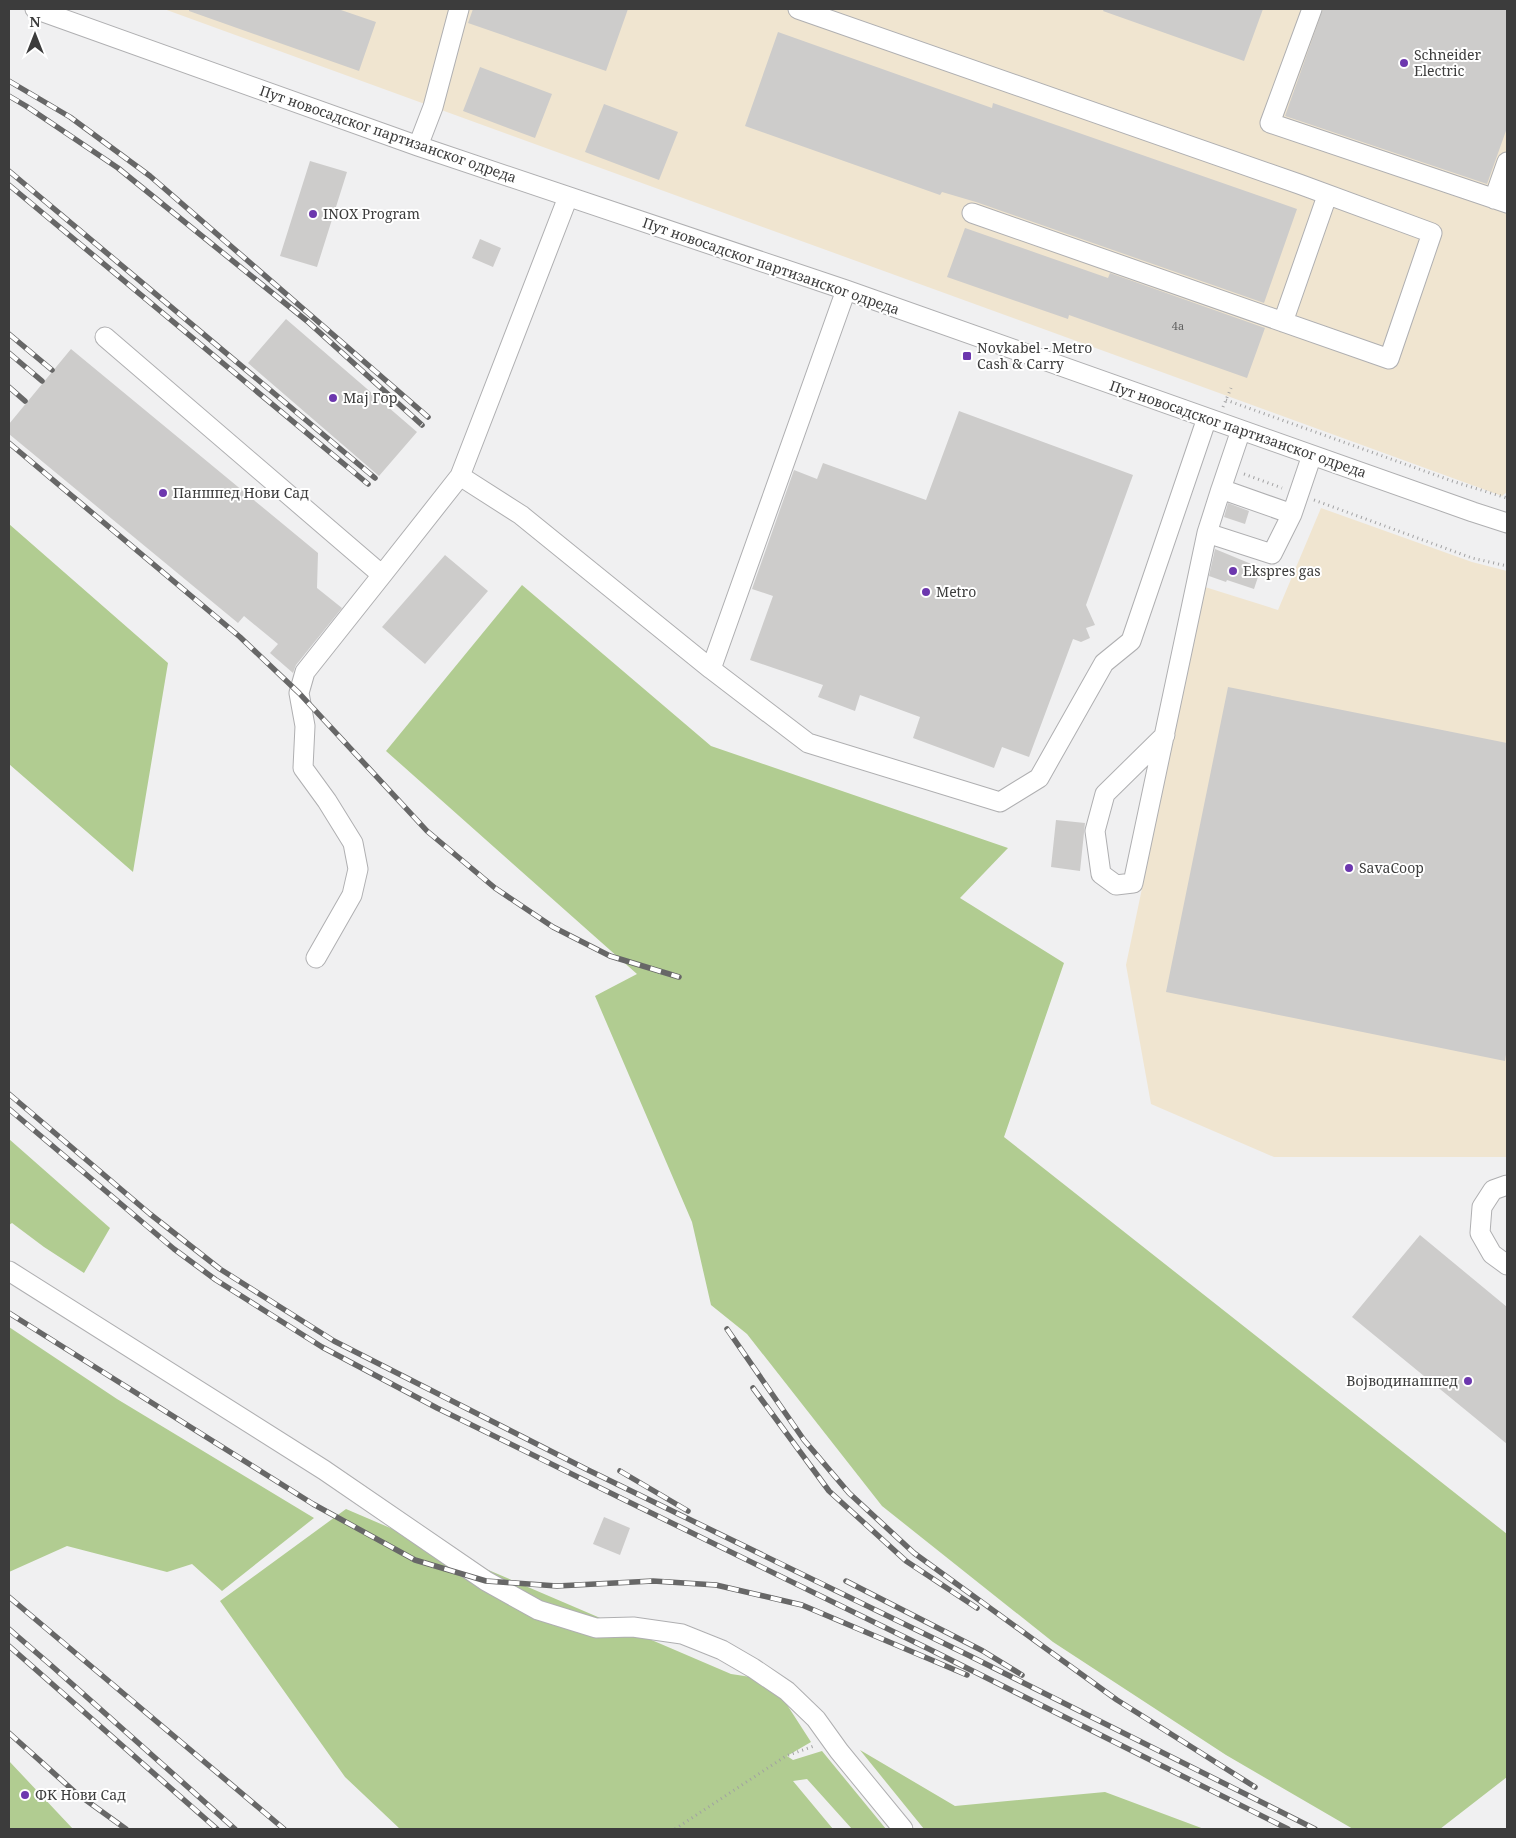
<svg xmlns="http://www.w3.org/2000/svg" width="1516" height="1838" viewBox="0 0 1516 1838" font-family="'Noto Serif',serif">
<rect width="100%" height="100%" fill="#f0f0f1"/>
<!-- industrial -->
<path fill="#f0e5d0" d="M 164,9 L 1507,9 L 1507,492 L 1502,496 Z
M 1321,508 L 1472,562 L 1507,571 L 1507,1157 L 1274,1157 L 1151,1104 L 1126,965 L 1205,587 L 1278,610 Z"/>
<!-- green -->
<path fill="#b1cc91" d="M 9,524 L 168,663 L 133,872 L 9,764 Z
M 522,585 L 711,746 L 1008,848 L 960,898 L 1064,963 L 1004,1137 L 1507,1534 L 1507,1777 L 1440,1829 L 1353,1829 L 1226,1755 L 1053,1642 L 882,1506 L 747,1334 L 711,1305 L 692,1222 L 595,996 L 637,974 L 386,751 Z
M 9,1139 L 110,1228 L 84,1273 L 44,1247 L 12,1223 L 9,1225 Z
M 9,1327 L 117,1399 L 314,1518 L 222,1591 L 192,1564 L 167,1572 L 67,1546 L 9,1572 Z
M 346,1509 L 731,1674 L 771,1680 L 811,1742 L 787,1756 L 793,1760 L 822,1751 L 886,1829 L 852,1829 L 807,1779 L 793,1781 L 833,1829 L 400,1829 L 345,1777 L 220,1601 Z
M 860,1750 L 955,1806 L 1105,1792 L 1204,1829 L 924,1829 Z
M 9,1761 L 73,1829 L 9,1829 Z"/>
<!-- building -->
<path fill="#cdcccb" d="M 189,9 L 338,9 L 376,22 L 359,71 L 189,11 Z
M 473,9 L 628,9 L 606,71 L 468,23 Z
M 1104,9 L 1263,9 L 1244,61 L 1103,11 Z
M 1323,9 L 1507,9 L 1507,128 L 1487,184 L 1285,116 Z
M 778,32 L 992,108 L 993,103 L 1297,209 L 1264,303 L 976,202 L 942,192 L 940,195 L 745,126 Z
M 480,67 L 552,94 L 535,138 L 463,111 Z
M 604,104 L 678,132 L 659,180 L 585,152 Z
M 310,161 L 347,172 L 317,267 L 280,256 Z
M 965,228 L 1108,278 L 1110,273 L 1265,328 L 1247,378 L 1069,315 L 1068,319 L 947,277 Z
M 480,239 L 501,248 L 493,267 L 472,258 Z
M 286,319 L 417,432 L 379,476 L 248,363 Z
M 71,349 L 318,553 L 317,588 L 342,608 L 296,665 L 293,673 L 270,653 L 278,644 L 244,616 L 238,623 L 9,434 L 9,424 Z
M 959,411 L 1133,475 L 1086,605 L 1095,625 L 1086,628 L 1090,638 L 1081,642 L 1073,639 L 1029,757 L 1002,747 L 994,768 L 913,738 L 920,717 L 860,695 L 855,711 L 818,697 L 823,685 L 750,660 L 773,596 L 752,589 L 794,470 L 817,479 L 823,463 L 926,500 Z
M 1228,503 L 1249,511 L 1245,524 L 1224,517 Z
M 1215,549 L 1261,568 L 1254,589 L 1227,580 L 1226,582 L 1209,576 Z
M 445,555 L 488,591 L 425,664 L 382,627 Z
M 1228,687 L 1507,743 L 1507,1048 L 1505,1061 L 1166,992 Z
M 1056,820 L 1085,823 L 1080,871 L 1051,867 Z
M 1420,1235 L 1507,1307 L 1507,1444 L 1352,1317 Z
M 604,1517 L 630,1528 L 620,1555 L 593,1544 Z"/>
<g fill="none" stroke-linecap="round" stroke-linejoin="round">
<defs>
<path id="minor" d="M 35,9 L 418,146 L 846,290 L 1473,512 L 1507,523
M 798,9 L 1299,184 L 1432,233 L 1389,359 L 972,213
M 1312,9 L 1270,123 L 1507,203
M 418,146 L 433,107 L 459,9
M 568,197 L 460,476 L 521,515 L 711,669 L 846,290
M 1494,199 L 1507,162
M 1283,322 L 1327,196
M 105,337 L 382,575 L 460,476
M 1241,430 L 1221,489 L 1292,514 L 1312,455
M 1207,533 L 1272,554 L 1292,514
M 711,669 L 808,743 L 1000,802 L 1039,778 L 1104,663 L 1131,641 L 1207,418
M 1165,735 L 1105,794 L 1095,831 L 1101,874 L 1116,885 L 1133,883 L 1207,533 L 1221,489
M 316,958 L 352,895 L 358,869 L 353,843 L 327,801 L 303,768 L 305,726 L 299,693 L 305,672 L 382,575
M 1507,1185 L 1493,1190 L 1482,1207 L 1480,1233 L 1492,1254 L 1507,1265
M 9,1271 L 324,1470 L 486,1581 L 538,1610 L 596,1628 L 633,1627 L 682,1634 L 722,1650 L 753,1668 L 787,1691 L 816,1719 L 839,1751 L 903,1829"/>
</defs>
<!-- minor casing -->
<use href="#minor" stroke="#afafb1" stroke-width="21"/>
<!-- path -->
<path stroke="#a1a1a2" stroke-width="3" stroke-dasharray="1 4" stroke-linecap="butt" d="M 1226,400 L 1455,482 L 1507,498
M 1223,407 L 1231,388
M 1244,474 L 1282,488
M 1314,500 L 1472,558 L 1507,566
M 675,1829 L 786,1756 L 814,1746"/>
<!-- minor -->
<use href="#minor" stroke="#fff" stroke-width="19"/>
<defs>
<path id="rail" d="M 9,81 L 70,117 L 150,176 L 428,417
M 9,96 L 26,106 L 118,168 L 307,321 L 422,425
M 9,171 L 375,478
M 9,185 L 368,484
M 9,334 L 52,370
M 9,353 L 42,381
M 9,387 L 25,401
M 9,443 L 240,637 L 299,693 L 427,831 L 495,888 L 553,927 L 610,956 L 679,977
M 9,1094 L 150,1214 L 220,1269 L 334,1341 L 586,1469 L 968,1655 L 1315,1829
M 9,1109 L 174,1249 L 216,1280 L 322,1347 L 437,1408 L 935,1652 L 1288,1829
M 9,1313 L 313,1504 L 415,1560 L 486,1581 L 557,1586 L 653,1581 L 716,1585 L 802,1605 L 967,1675
M 727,1329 L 804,1440 L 849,1493 L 914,1553 L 1117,1700 L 1255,1787
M 753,1388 L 829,1491 L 906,1561 L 977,1608
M 620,1471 L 688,1511
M 846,1581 L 983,1651 L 1022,1675
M 9,1597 L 284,1829
M 9,1629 L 53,1667 L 235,1829
M 9,1646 L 217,1829
M 9,1733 L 76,1793 L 126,1829"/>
</defs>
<!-- rail casing -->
<use href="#rail" stroke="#676767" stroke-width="5.5"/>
<!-- rail -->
<use href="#rail" stroke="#fff" stroke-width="4" stroke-dasharray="11" stroke-linecap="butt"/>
</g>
<!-- markers -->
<g fill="#6c37ae" stroke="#fff" stroke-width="2">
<circle cx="1404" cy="63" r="5"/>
<circle cx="313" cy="214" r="5"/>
<rect x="962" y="351" width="10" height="10" rx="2.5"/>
<circle cx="333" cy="398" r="5"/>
<circle cx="163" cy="493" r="5"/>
<circle cx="1233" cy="571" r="5"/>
<circle cx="926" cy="592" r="5"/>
<circle cx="1349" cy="868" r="5"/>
<circle cx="1468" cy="1381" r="5"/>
<circle cx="25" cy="1795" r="5"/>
</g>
<g text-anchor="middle" stroke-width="4" stroke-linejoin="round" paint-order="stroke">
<!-- number labels -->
<g font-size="11" fill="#606060">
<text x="1178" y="330">4a</text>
</g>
<!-- poi labels -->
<g font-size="14" fill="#3c3c3c" stroke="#fff" text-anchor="start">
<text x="1414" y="60">Schneider<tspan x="1414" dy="16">Electric</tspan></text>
<text x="323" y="219">INOX Program</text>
<text x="977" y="353">Novkabel - Metro<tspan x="977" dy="16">Cash &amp; Carry</tspan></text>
<text x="343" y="403">Мај Гор</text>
<text x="173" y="498">Паншпед Нови Сад</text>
<text x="1243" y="576">Ekspres gas</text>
<text x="936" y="597">Metro</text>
<text x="1359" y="873">SavaCoop</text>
<text x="1458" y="1386" text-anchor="end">Војводинашпед</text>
<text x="35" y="1800">ФК Нови Сад</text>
</g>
<!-- street labels -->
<g font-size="14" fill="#3c3c3c" stroke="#fff">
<text transform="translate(388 134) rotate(19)" y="5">Пут новосадског партизанског одреда</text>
<text transform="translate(771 266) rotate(19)" y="5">Пут новосадског партизанског одреда</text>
<text transform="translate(1238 429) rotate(19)" y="5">Пут новосадског партизанског одреда</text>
</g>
</g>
<!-- border -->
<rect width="1516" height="1838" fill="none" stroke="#3c3c3c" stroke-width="20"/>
<!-- north arrow -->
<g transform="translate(35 35)" stroke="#ffffff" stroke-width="4" paint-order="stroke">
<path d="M0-4L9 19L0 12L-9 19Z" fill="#3c3c3c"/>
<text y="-8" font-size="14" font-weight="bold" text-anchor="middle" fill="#3c3c3c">N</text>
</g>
</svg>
